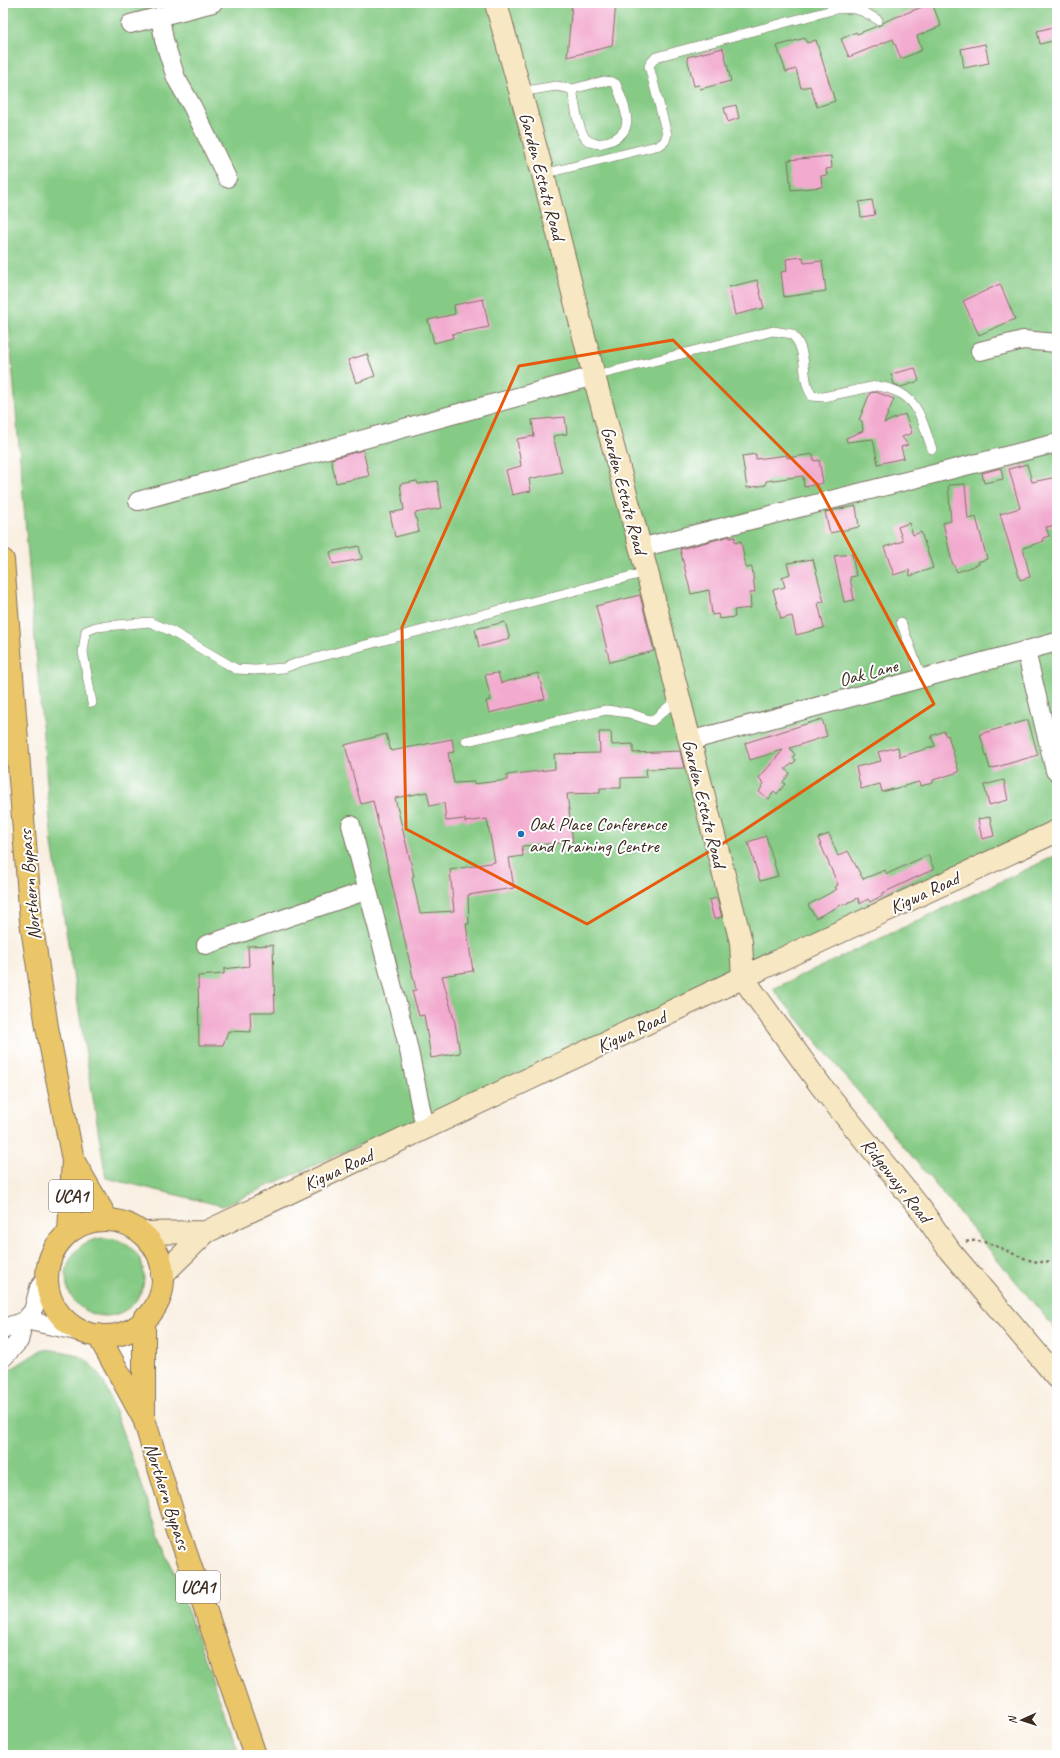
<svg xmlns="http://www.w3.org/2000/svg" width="1060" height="1758" viewBox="0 0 1060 1758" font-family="Caveat,sans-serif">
<rect width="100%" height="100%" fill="#fff"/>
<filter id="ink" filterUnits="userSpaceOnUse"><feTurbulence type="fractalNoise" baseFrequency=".025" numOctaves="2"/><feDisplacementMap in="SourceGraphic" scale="8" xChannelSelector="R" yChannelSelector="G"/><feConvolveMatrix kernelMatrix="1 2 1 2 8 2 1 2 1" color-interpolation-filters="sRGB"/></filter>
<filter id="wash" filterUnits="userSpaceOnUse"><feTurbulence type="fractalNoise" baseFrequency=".012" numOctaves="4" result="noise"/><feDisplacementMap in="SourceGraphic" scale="16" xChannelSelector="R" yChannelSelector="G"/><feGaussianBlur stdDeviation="0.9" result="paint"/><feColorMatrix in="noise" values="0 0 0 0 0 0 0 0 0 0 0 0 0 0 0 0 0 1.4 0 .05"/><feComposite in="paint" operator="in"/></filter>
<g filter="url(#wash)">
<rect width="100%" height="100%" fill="#f9efe1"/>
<!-- green -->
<path fill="#86cb85" stroke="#607a52" d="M 3,3 L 1057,3 L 1057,833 L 223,1206 L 106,1178 L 52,844 L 3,254 Z
M 1057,855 L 1057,1331 L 773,989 Z
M66 1277a39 39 0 1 1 78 0a39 39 0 1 1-78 0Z
M 43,1349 C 79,1353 88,1354 106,1387 L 240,1755 L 3,1755 L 3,1374 Z"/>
<g id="blocks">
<!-- building -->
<path fill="#f2aacf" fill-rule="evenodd" d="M 572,3 L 616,3 L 612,46 L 567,57 Z
M 932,3 L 941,26 L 917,36 L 922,50 L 901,59 L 893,39 L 849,57 L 841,39 L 856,32 L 857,34 L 880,25 L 886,21 Z
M 1057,26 L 1057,40 L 1040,44 L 1037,31 Z
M 805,38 L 807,43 L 816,40 L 835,101 L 817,107 L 810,86 L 801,88 L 796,69 L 786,72 L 777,46 Z
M 985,44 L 989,63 L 964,68 L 961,49 Z
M 723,48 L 731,81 L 700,89 L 699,85 L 694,86 L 687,57 Z
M 736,105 L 739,118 L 728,122 L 724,108 Z
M 831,156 L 832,168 L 826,169 L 827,175 L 821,176 L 822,187 L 791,190 L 788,160 Z
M 872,200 L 875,215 L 861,217 L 859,202 Z
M 803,257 L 804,263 L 822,261 L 826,291 L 784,297 L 781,272 L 787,271 L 786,259 Z
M 757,280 L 764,308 L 735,315 L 729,287 Z
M 1000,284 L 1015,319 L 979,335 L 963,301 Z
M 483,299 L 489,327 L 452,334 L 453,338 L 434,343 L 428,320 L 455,314 L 454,305 Z
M 367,354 L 375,376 L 356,383 L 348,360 Z
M 915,368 L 919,381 L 901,387 L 894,384 L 891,374 Z
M 876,392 L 894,399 L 884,423 L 905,414 L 912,433 L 902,437 L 908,445 L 901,447 L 904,458 L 878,464 L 873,439 L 847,442 L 846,438 L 863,431 L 862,421 L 859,420 L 870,393 Z
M 565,417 L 567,434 L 553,436 L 562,472 L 529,479 L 531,491 L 512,495 L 506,470 L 521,466 L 517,439 L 534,436 L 532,420 Z
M 363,450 L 369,476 L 336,483 L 331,459 Z
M 756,454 L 756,459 L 787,455 L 787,458 L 813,454 L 814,461 L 819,460 L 823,483 L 804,487 L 803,476 L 766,481 L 766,485 L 747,488 L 742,456 Z
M 1027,464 L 1032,482 L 1057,477 L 1057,525 L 1046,527 L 1049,536 L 1043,538 L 1044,541 L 1023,548 L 1030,577 L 1020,580 L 1000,514 L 1020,508 L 1009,469 Z
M 1001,468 L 1003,479 L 984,483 L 982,473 Z
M 417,481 L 418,484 L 437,481 L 442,508 L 415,513 L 419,531 L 395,537 L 390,513 L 404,510 L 400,484 Z
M 965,484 L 968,519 L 976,517 L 987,559 L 978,562 L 979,564 L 957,572 L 952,562 L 943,523 L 951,521 L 948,485 Z
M 856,506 L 859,527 L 830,533 L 825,512 Z
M 909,523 L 913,535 L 921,532 L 933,568 L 910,576 L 909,570 L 894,575 L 884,547 L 903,541 L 898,527 Z
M 730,536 L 730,538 L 735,537 L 735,543 L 741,541 L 746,568 L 752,567 L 755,592 L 750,593 L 751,608 L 734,610 L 735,617 L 719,619 L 718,614 L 712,615 L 709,590 L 691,594 L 680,549 Z
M 359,546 L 362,559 L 333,564 L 330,552 Z
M 852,554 L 856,576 L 850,577 L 854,600 L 844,602 L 834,556 Z
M 813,559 L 824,602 L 818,603 L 824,628 L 796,635 L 792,616 L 781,619 L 773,590 L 785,587 L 782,577 L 790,574 L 787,563 Z
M 640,595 L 654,651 L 610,662 L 596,606 Z
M 505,622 L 510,639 L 479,647 L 475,629 Z
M 496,673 L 498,673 L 501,683 L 538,673 L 545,699 L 489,713 L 486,701 L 491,700 L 485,675 Z
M 822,719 L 827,736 L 790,748 L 795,755 L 793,757 L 796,761 L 785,769 L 790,773 L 783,782 L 785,784 L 777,794 L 774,791 L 769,799 L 759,792 L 764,783 L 759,778 L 783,750 L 750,760 L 745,743 Z
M 1028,720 L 1038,755 L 990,769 L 980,734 Z
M 944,731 L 946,736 L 948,735 L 959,772 L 933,780 L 933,783 L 920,786 L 919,782 L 882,792 L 880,784 L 861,789 L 856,767 L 881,761 L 878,752 L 898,747 L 900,757 L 935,746 L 931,736 Z
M 599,732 L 611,732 L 612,745 L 633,744 L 633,753 L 680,751 L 684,768 L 646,769 L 647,777 L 621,778 L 621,788 L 600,788 L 600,793 L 567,794 L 573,842 L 522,846 L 523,856 L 509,858 L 514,888 L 468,895 L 469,924 L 466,924 L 473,971 L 442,976 L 455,1023 L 460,1053 L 431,1058 L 424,1015 L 419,1016 L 412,991 L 416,990 L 373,801 L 361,804 L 345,745 L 386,734 L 391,751 L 452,739 L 454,752 L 448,753 L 454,783 L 474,782 L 474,784 L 507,780 L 507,775 L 555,769 L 554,754 L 600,753 ZM 427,792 L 430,806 L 444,803 L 446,821 L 465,819 L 465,822 L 487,819 L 495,862 L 450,870 L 454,911 L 420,913 L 412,877 L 414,876 L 395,798 Z
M 1004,780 L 1008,800 L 989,805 L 984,785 Z
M 990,817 L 994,836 L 982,839 L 978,819 Z
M 829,834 L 838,856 L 848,851 L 863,879 L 885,870 L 887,874 L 928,855 L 934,869 L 883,893 L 883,895 L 870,902 L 868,899 L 860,904 L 858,898 L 843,905 L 843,904 L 816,918 L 808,905 L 837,889 L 835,887 L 838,885 L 818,838 Z
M 766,836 L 778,876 L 760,881 L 748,842 Z
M 717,898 L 722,917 L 714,919 L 709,900 Z
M 273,945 L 275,1012 L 250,1012 L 251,1032 L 228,1031 L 223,1045 L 199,1045 L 198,976 L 224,974 L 224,969 L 249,966 L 248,946 Z"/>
</g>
</g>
<g filter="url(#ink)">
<use href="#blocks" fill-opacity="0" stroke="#7e6f62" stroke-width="1"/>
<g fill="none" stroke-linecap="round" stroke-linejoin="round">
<defs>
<path id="lane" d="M 520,92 L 556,86 L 572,89 L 604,81 L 612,82 L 616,84 C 625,109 640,134 603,143 C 597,144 591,144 586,139 C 577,129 575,103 572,89
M 543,174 L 660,145 L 665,141 L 667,134 L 649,66 L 650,64 L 656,57 L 836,9 C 856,7 862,10 878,20
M 594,376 L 773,331 L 792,334 C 794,337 798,341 799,344 C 807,361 802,381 812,396 L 823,397 L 876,386 C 918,391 920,416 932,449
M 901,622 L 922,679
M 92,703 L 83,652 L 86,631 L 96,627 L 150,622 L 171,631 L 236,669 L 255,670 L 284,668 L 300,662 L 647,572
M 466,741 L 606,710 L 629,713 L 652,721 L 674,702 L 676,707"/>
<path id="street" d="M 160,16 L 164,40 L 176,78 L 192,106 L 227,178
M 130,24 L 213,3
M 980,351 L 1023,340 L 1057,343
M 138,501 L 594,376
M 640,548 L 1057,443
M 1026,651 L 1055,771
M 689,741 L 1057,642
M 351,825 L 408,1046 L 425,1128
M 206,945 L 368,890
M 25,1320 L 90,1334
M 3,1330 L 25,1320 L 33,1311 L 39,1288 L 47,1277
M 3,1358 L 19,1341 L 21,1333 L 12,1325"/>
<path id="secondary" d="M 496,3 L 543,174 L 594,376 L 647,572 L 741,942 L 743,978 L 821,1086 L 920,1208 L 950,1251 L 1057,1377
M 142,1233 L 206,1232
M 162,1275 L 206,1232 L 784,958 L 1057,831"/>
<path id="primary" d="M 3,560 L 31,921 L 47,1027 L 73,1160 L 69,1232
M 73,1160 L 107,1219
M47 1278a58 58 0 1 1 116 0a58 58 0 1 1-116 0Z
M 98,1335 L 144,1419 L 177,1527 L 255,1755
M 144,1418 L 144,1319"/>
</defs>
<!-- lane casing -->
<use href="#lane" stroke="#7e6f62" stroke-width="10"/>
<!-- street casing -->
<use href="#street" stroke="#7e6f62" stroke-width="20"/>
<!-- secondary casing -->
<use href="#secondary" stroke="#7e6f62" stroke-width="24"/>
<!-- primary casing -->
<use href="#primary" stroke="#7e6f62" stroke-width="24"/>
<!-- path -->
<path stroke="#7e6f62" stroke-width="2.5" stroke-dasharray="3 3" stroke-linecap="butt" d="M 966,1242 C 989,1235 1019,1262 1041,1262 C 1046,1262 1052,1261 1057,1260"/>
<!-- lane -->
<use href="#lane" stroke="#fff" stroke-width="9"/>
<!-- street -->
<use href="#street" stroke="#fff" stroke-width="18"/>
<!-- secondary -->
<use href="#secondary" stroke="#f7e8c3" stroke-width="22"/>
<!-- primary -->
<use href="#primary" stroke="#ebc669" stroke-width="22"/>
</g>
</g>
<!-- marked area -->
<path fill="none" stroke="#e8590c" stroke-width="3" stroke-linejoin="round" d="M 673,340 L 817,484 L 934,704 L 737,835 L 587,924 L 406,829 L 402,627 L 519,366 Z"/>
<!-- markers -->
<circle fill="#1f6fb2" stroke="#fff" stroke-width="1.5" cx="521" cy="834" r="4"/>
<g text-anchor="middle" stroke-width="4" stroke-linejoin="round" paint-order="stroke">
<!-- shield labels -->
<g fill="#fff" stroke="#766a62" stroke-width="1">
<rect x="49" y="1180" width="44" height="32" rx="3"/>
<rect x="176" y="1571" width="44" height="32" rx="3"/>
</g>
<g font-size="18" font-weight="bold" fill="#3b2a1e">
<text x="71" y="1202">UCA1</text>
<text x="198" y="1593">UCA1</text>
</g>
<!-- street labels -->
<g font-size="19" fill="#3b2a1e" stroke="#fff">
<text transform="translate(543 176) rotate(75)" y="7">Garden Estate Road</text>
<text transform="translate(625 490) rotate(75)" y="7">Garden Estate Road</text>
<text transform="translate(868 672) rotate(-15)" y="7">Oak Lane</text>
<text transform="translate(705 803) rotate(76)" y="7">Garden Estate Road</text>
<text transform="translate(29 885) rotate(-95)" y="7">Northern Bypass</text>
<text transform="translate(924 892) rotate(-25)" y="7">Kigwa Road</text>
<text transform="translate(631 1031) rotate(-25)" y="7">Kigwa Road</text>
<text transform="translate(338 1169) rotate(-25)" y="7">Kigwa Road</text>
<text transform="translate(897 1180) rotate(52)" y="7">Ridgeways Road</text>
<text transform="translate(168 1496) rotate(72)" y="7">Northern Bypass</text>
</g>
<!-- poi labels -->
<g font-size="19" fill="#3b2a1e" stroke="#fff" text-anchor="start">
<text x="529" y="830">Oak Place Conference<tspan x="529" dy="22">and Training Centre</tspan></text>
</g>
</g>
<!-- margin -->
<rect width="1060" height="1758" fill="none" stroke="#fff" stroke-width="16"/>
<!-- north arrow -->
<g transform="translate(1022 1720) rotate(267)" stroke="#ffffff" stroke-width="3" paint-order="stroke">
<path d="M0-3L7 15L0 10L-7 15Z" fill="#3b2a1e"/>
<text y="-6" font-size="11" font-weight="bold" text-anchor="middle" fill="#3b2a1e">N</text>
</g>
</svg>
